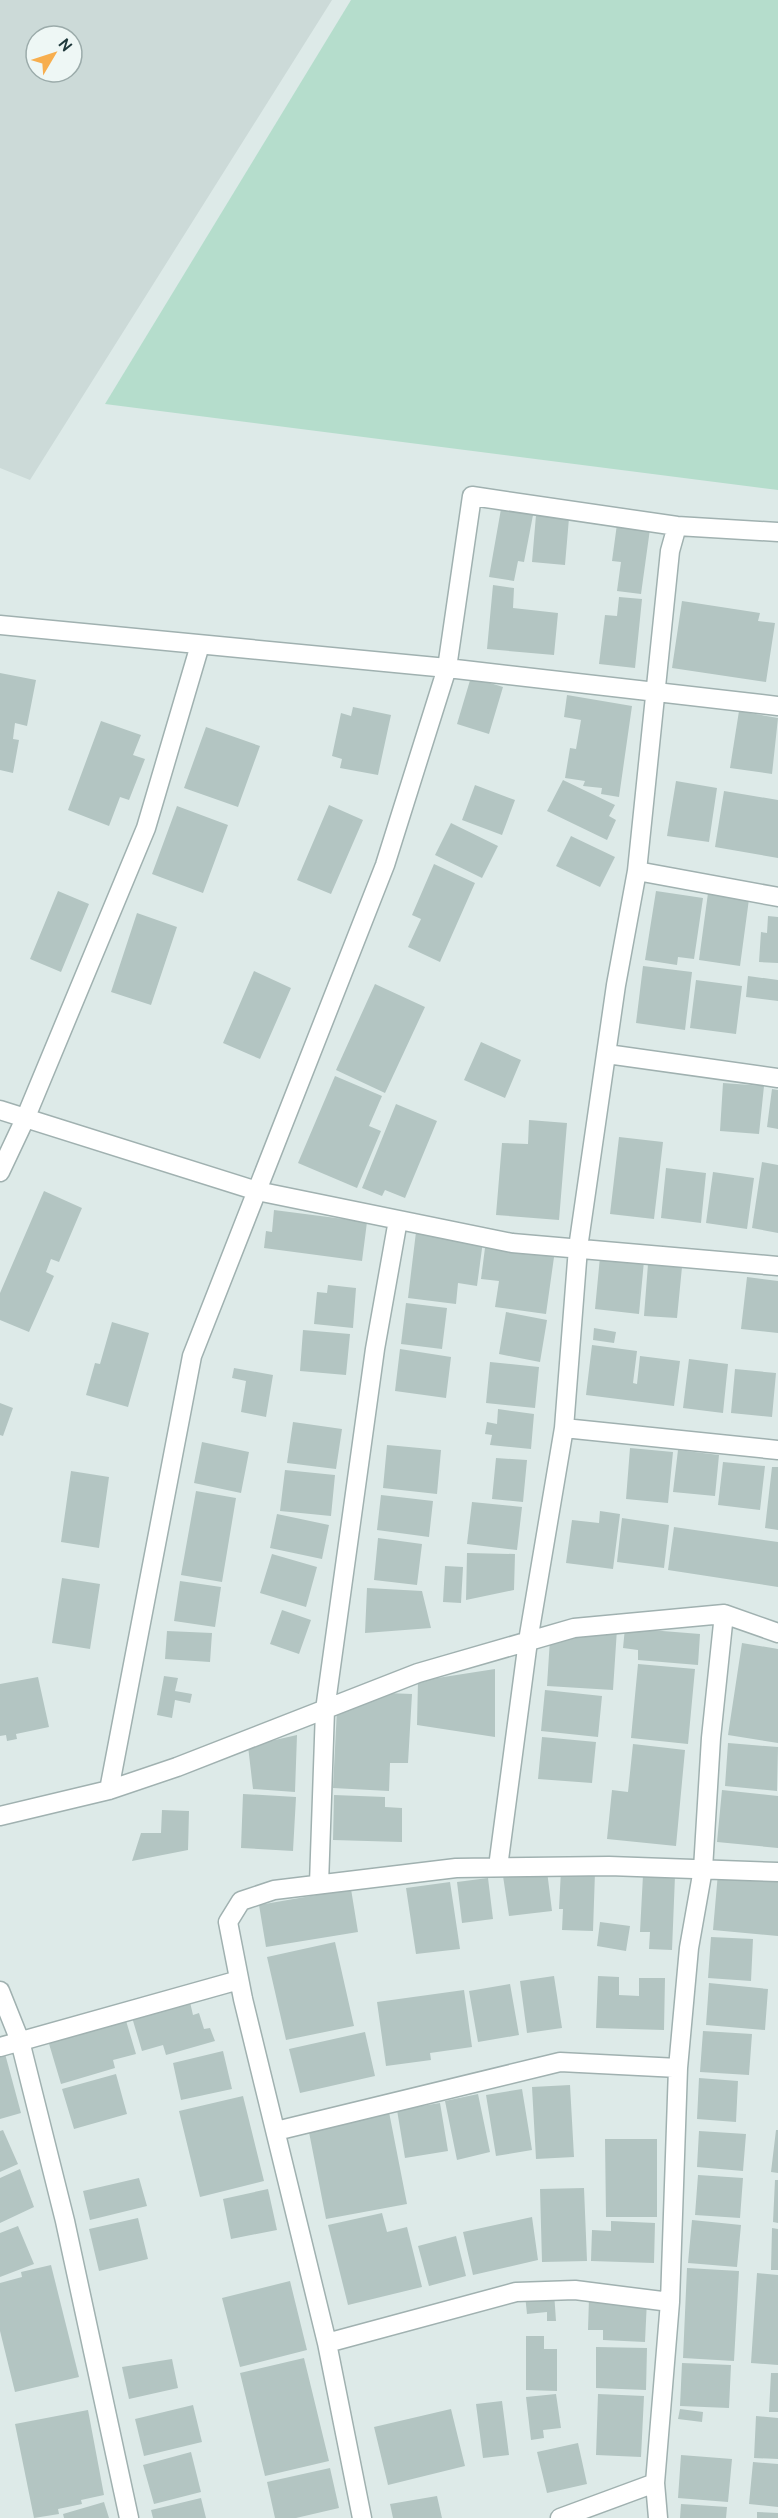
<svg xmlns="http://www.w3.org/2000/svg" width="778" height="2518" viewBox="0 0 778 2518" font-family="Cabin,sans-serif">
<rect width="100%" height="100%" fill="#ddeae8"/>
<!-- built -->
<path fill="#ccdad8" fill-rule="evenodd" d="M 0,0 L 332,0 L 30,480 L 0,468 ZM 36,36 L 72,36 L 72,72 L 36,72 Z"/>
<!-- green -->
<path fill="#b5ddcc" d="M 351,0 L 778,0 L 778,490 L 105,404 Z"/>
<!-- building -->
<path fill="#b3c5c2" d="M 501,509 L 533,515 L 524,562 L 518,561 L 514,581 L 489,577 Z
M 536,515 L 569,518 L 565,565 L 532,562 Z
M 617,524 L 650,529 L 641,594 L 617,591 L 621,562 L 612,561 Z
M 493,585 L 514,588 L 513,608 L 558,613 L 554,655 L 487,649 Z
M 619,597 L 642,599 L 635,668 L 599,664 L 605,615 L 617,616 Z
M 682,601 L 760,613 L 758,621 L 775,623 L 766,682 L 672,668 Z
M 0,673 L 36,680 L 27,726 L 15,723 L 13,739 L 19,740 L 13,773 L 0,770 Z
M 471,677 L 503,687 L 489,734 L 457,724 Z
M 567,695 L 632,706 L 619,797 L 601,794 L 602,788 L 583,786 L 585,781 L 565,778 L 570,748 L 576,749 L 581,720 L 564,717 Z
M 353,707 L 391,715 L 378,775 L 340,768 L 342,759 L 332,756 L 341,713 L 351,716 Z
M 739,711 L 778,718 L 772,774 L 730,768 Z
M 101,721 L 141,735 L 133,755 L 145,759 L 129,800 L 120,797 L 109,826 L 68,810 Z
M 206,727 L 260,746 L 238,807 L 184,788 Z
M 563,780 L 615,805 L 609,816 L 616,820 L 607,840 L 547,811 Z
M 676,781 L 717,788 L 709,842 L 667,836 Z
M 475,785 L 515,800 L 502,835 L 462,820 Z
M 724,791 L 778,800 L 778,858 L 715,847 Z
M 329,805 L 363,820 L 331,894 L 297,880 Z
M 177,806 L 228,825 L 203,893 L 152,874 Z
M 451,823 L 498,846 L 482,878 L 435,855 Z
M 571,836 L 615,857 L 600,887 L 556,866 Z
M 434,864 L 475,883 L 440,962 L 408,947 L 421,919 L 412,915 Z
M 58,891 L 89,904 L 61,972 L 30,959 Z
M 656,891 L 703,898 L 694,959 L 678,957 L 677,965 L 645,960 Z
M 708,893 L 749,899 L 740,966 L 699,960 Z
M 137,913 L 177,927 L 151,1005 L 111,992 Z
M 768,916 L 778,917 L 778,963 L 759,962 L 761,932 L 767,933 Z
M 643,966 L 692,972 L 685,1030 L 636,1023 Z
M 254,971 L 291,988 L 260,1059 L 223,1043 Z
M 748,976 L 778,980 L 778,1001 L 746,997 Z
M 696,980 L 742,986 L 736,1034 L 690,1028 Z
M 375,984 L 425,1007 L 385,1093 L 336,1070 Z
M 481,1042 L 521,1060 L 505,1098 L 464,1080 Z
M 335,1076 L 382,1096 L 369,1126 L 381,1131 L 357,1188 L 298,1163 Z
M 723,1083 L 764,1086 L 759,1134 L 720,1131 Z
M 772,1089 L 778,1090 L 778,1129 L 767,1127 Z
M 396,1104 L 437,1121 L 405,1198 L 385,1190 L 382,1196 L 362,1188 Z
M 529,1120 L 567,1123 L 559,1220 L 496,1215 L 502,1143 L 528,1144 Z
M 619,1137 L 663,1142 L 654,1219 L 610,1214 Z
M 762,1162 L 778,1165 L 778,1233 L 752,1228 Z
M 666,1168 L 706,1173 L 701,1223 L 661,1218 Z
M 713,1172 L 754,1178 L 747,1229 L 706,1223 Z
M 44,1191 L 82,1208 L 59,1262 L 51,1259 L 46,1272 L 54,1276 L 29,1332 L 0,1320 L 0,1293 Z
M 274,1210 L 367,1222 L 362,1261 L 264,1248 L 266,1231 L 272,1232 Z
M 416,1232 L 483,1241 L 477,1286 L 458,1283 L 456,1304 L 408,1298 Z
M 486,1240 L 555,1250 L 546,1314 L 495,1307 L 499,1281 L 481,1279 Z
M 600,1257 L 644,1261 L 639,1314 L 595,1309 Z
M 648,1264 L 682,1267 L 677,1318 L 644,1316 Z
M 747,1277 L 778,1281 L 778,1333 L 741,1329 Z
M 328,1285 L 356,1288 L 353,1328 L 314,1324 L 317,1292 L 327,1293 Z
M 406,1303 L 447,1308 L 442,1349 L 401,1344 Z
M 506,1312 L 547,1320 L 540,1362 L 499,1354 Z
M 112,1322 L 149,1333 L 128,1407 L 86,1395 L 95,1363 L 100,1364 Z
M 594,1328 L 616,1332 L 614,1343 L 593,1340 Z
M 303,1330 L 350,1334 L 346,1375 L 300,1371 Z
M 592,1345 L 637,1351 L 633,1383 L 637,1384 L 640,1356 L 680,1361 L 674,1406 L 586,1395 Z
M 400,1349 L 451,1357 L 446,1398 L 395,1391 Z
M 689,1359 L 728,1364 L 723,1413 L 683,1408 Z
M 490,1362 L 539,1367 L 535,1408 L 486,1403 Z
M 234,1368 L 273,1375 L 266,1417 L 241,1412 L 246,1381 L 232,1378 Z
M 735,1369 L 776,1373 L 772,1417 L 731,1413 Z
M 0,1403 L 13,1408 L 3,1436 L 0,1435 Z
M 498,1409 L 534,1414 L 531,1449 L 490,1445 L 492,1435 L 485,1434 L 487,1422 L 497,1424 Z
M 293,1422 L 342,1429 L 336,1469 L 287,1463 Z
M 202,1442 L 249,1452 L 241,1493 L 194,1483 Z
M 387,1445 L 441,1450 L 437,1494 L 383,1488 Z
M 630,1448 L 673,1452 L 668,1503 L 626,1499 Z
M 678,1450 L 719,1455 L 715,1496 L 673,1492 Z
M 496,1458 L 527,1460 L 523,1502 L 492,1499 Z
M 723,1462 L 765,1466 L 760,1510 L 718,1505 Z
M 772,1467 L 778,1467 L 778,1530 L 765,1528 Z
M 285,1470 L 335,1475 L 331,1516 L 280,1511 Z
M 71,1471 L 109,1477 L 99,1548 L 61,1542 Z
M 196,1491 L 236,1498 L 222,1582 L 181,1575 Z
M 381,1495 L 433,1501 L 429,1537 L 377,1530 Z
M 472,1502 L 522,1507 L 517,1550 L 467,1544 Z
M 600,1511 L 620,1514 L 613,1569 L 566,1563 L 572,1520 L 599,1523 Z
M 277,1514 L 329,1525 L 322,1559 L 270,1548 Z
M 622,1518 L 669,1525 L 664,1568 L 617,1562 Z
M 674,1527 L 778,1542 L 778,1587 L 668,1570 Z
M 378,1538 L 422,1544 L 417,1585 L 374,1580 Z
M 467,1553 L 515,1554 L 514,1590 L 466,1600 Z
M 272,1554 L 317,1567 L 306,1607 L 260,1593 Z
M 445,1566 L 463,1567 L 461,1603 L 443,1602 Z
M 62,1578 L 100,1584 L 90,1649 L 52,1643 Z
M 180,1581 L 221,1587 L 215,1627 L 174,1621 Z
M 367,1588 L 422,1591 L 431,1628 L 365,1633 Z
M 282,1610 L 311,1620 L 299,1654 L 270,1644 Z
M 625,1628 L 700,1634 L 698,1665 L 638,1660 L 638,1650 L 623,1648 Z
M 617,1629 L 613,1690 L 547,1686 L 550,1639 Z
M 167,1631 L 212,1633 L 210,1662 L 165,1659 Z
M 742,1643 L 778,1649 L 778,1743 L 728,1735 Z
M 638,1664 L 695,1669 L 688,1744 L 631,1738 Z
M 495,1669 L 495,1737 L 417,1725 L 418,1681 Z
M 164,1676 L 178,1678 L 175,1691 L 192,1694 L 190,1703 L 175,1700 L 172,1718 L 157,1715 Z
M 38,1677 L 49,1727 L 16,1734 L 17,1739 L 7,1741 L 6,1735 L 0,1736 L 0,1684 Z
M 545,1690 L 602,1696 L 598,1737 L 541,1731 Z
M 387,1693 L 412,1694 L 408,1763 L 390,1763 L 389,1791 L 333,1788 L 337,1709 Z
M 297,1735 L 295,1792 L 253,1789 L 248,1746 Z
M 542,1737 L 596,1742 L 592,1783 L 538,1779 Z
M 728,1743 L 778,1747 L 777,1791 L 725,1786 Z
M 633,1744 L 685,1750 L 676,1846 L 607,1839 L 612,1790 L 628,1792 Z
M 722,1790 L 778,1796 L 778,1848 L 717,1842 Z
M 243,1794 L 296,1797 L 293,1851 L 241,1848 Z
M 334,1795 L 385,1797 L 385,1807 L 402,1808 L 402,1842 L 333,1840 Z
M 162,1810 L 189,1811 L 188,1850 L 132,1861 L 141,1833 L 161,1833 Z
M 561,1870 L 595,1872 L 593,1931 L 562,1930 L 563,1909 L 559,1909 Z
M 547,1871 L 552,1911 L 509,1916 L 503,1876 Z
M 718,1873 L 778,1879 L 778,1936 L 713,1930 Z
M 643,1875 L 675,1876 L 672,1950 L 649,1949 L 650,1932 L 640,1932 Z
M 488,1878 L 493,1919 L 462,1923 L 457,1882 Z
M 450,1882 L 460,1949 L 416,1954 L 406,1888 Z
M 351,1889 L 358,1932 L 266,1947 L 259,1905 Z
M 600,1922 L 630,1926 L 626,1951 L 597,1946 Z
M 711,1937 L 753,1939 L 751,1981 L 708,1978 Z
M 335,1942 L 354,2026 L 286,2040 L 267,1957 Z
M 554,1976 L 562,2028 L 527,2033 L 520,1981 Z
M 598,1976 L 619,1977 L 619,1995 L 639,1996 L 639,1978 L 665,1978 L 664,2030 L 596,2028 Z
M 709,1983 L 768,1989 L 765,2030 L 706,2025 Z
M 510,1984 L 519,2035 L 478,2042 L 469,1991 Z
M 464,1990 L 472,2047 L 430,2053 L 431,2060 L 386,2066 L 377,2002 Z
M 189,1998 L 193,2015 L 199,2013 L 204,2029 L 210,2028 L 215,2041 L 166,2055 L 163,2045 L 142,2051 L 131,2014 Z
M 124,2014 L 136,2054 L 113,2060 L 115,2068 L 61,2084 L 47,2037 Z
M 703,2031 L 752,2034 L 749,2075 L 700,2072 Z
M 365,2032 L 375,2076 L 300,2093 L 289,2049 Z
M 4,2050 L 21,2113 L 0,2119 L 0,2051 Z
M 223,2051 L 232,2089 L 181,2100 L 173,2063 Z
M 116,2074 L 127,2114 L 74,2129 L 62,2089 Z
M 699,2078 L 738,2081 L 736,2122 L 697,2119 Z
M 570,2085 L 574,2157 L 536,2159 L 532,2087 Z
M 522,2089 L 532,2150 L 496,2156 L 486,2095 Z
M 478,2094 L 490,2152 L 457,2160 L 445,2101 Z
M 243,2096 L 264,2181 L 200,2197 L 179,2111 Z
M 440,2103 L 448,2151 L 405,2158 L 397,2110 Z
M 389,2112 L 407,2204 L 326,2219 L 308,2127 Z
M 3,2130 L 18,2164 L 0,2172 L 0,2131 Z
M 776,2130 L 778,2130 L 778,2173 L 771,2172 Z
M 699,2131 L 746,2134 L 743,2171 L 697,2167 Z
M 605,2139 L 657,2139 L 657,2217 L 606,2217 Z
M 20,2169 L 34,2207 L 0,2223 L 0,2178 Z
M 698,2175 L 743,2178 L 740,2218 L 695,2215 Z
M 139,2178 L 147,2206 L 90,2220 L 83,2191 Z
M 775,2180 L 778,2180 L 778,2223 L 773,2222 Z
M 584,2188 L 587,2261 L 542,2262 L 540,2189 Z
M 268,2189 L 277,2230 L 231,2239 L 223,2199 Z
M 382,2213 L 387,2232 L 407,2227 L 422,2287 L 348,2305 L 328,2225 Z
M 532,2217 L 538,2260 L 473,2275 L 463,2232 Z
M 138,2218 L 148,2259 L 99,2271 L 89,2229 Z
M 692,2220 L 741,2225 L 737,2267 L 688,2263 Z
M 611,2221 L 655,2223 L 654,2263 L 591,2261 L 592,2230 L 611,2231 Z
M 18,2226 L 34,2264 L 0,2277 L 0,2233 Z
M 772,2228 L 778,2229 L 778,2270 L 771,2270 Z
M 456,2236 L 466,2276 L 429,2286 L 418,2246 Z
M 51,2265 L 79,2377 L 15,2392 L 0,2331 L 0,2283 L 22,2277 L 21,2272 Z
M 687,2268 L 739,2271 L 734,2361 L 683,2358 Z
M 757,2273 L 778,2275 L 778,2365 L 751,2363 Z
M 290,2281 L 307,2350 L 240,2367 L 222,2298 Z
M 554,2292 L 556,2321 L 547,2321 L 547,2312 L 527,2314 L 525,2295 Z
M 589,2298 L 647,2300 L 645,2342 L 603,2340 L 603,2330 L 588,2330 Z
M 526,2336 L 544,2336 L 544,2349 L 557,2349 L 557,2391 L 526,2390 Z
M 596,2347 L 647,2348 L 646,2390 L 596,2388 Z
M 304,2358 L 329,2461 L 265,2476 L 240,2373 Z
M 172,2359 L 178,2388 L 129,2399 L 122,2367 Z
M 682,2363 L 731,2365 L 729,2408 L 680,2406 Z
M 771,2373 L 778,2373 L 778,2412 L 769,2412 Z
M 556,2394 L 561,2428 L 543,2430 L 544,2438 L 531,2440 L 526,2397 Z
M 598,2394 L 644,2396 L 641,2457 L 596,2455 Z
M 502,2401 L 509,2455 L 483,2458 L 476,2404 Z
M 193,2405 L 202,2442 L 144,2456 L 135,2419 Z
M 451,2409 L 465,2466 L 388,2485 L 374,2427 Z
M 680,2409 L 703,2412 L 702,2422 L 678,2419 Z
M 88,2410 L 104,2495 L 81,2500 L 82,2504 L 58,2509 L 59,2514 L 34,2518 L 15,2424 Z
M 756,2416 L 778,2418 L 778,2459 L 754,2458 Z
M 578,2443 L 587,2484 L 547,2493 L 537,2452 Z
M 191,2452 L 201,2492 L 154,2504 L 143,2465 Z
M 681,2455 L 732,2459 L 728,2502 L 678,2498 Z
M 753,2462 L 778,2464 L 778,2507 L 749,2504 Z
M 330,2468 L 339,2508 L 296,2518 L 275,2518 L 267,2482 Z
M 437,2496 L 442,2518 L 393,2518 L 390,2504 Z
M 201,2498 L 206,2518 L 153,2518 L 151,2510 Z
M 104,2502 L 109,2518 L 64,2518 L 63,2514 Z
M 681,2504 L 727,2507 L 726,2518 L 680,2518 Z
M 757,2512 L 778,2513 L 778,2518 L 757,2518 Z"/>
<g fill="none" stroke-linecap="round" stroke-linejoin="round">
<defs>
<path id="minor" d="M 0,625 L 447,668 L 778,706
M 637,871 L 778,897
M 607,1054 L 778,1078
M 0,1110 L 257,1191 L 512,1243 L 778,1266
M 0,1172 L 25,1119 L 146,828 L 200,645
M 564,1428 L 778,1450
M 109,1790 L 192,1356 L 385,865 L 447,668 L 472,496 L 677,526 L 778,532
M 0,1816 L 109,1790 L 177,1767 L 418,1673 L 574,1628 L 724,1614 L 778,1633
M 498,1867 L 528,1641 L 564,1428 L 578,1248 L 616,985 L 637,871 L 670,551 L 677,526
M 319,1884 L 325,1710 L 375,1349 L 398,1220
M 0,1991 L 20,2041 L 65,2221 L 129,2518
M 0,2047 L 239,1980
M 276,2131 L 560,2062 L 678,2068
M 327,2343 L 516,2292 L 575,2290 L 670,2302
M 362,2518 L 327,2343 L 243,1999 L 228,1922 L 241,1901 L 274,1890 L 456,1868 L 609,1866 L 778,1872
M 560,2518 L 655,2483
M 658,2518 L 655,2483 L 670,2302 L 678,2068 L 689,1948 L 703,1869 L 711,1738 L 724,1614"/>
</defs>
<!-- minor casing -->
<use href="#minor" stroke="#a0b1b0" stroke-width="21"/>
<!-- minor -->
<use href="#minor" stroke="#fff" stroke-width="18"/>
</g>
<!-- north arrow -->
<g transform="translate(54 54) rotate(51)"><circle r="28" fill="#eef7f5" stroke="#9babaa" stroke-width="1.5"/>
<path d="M0-4.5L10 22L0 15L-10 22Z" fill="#f7ae4e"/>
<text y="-9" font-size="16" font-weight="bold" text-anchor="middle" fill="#1e383a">N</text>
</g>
</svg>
